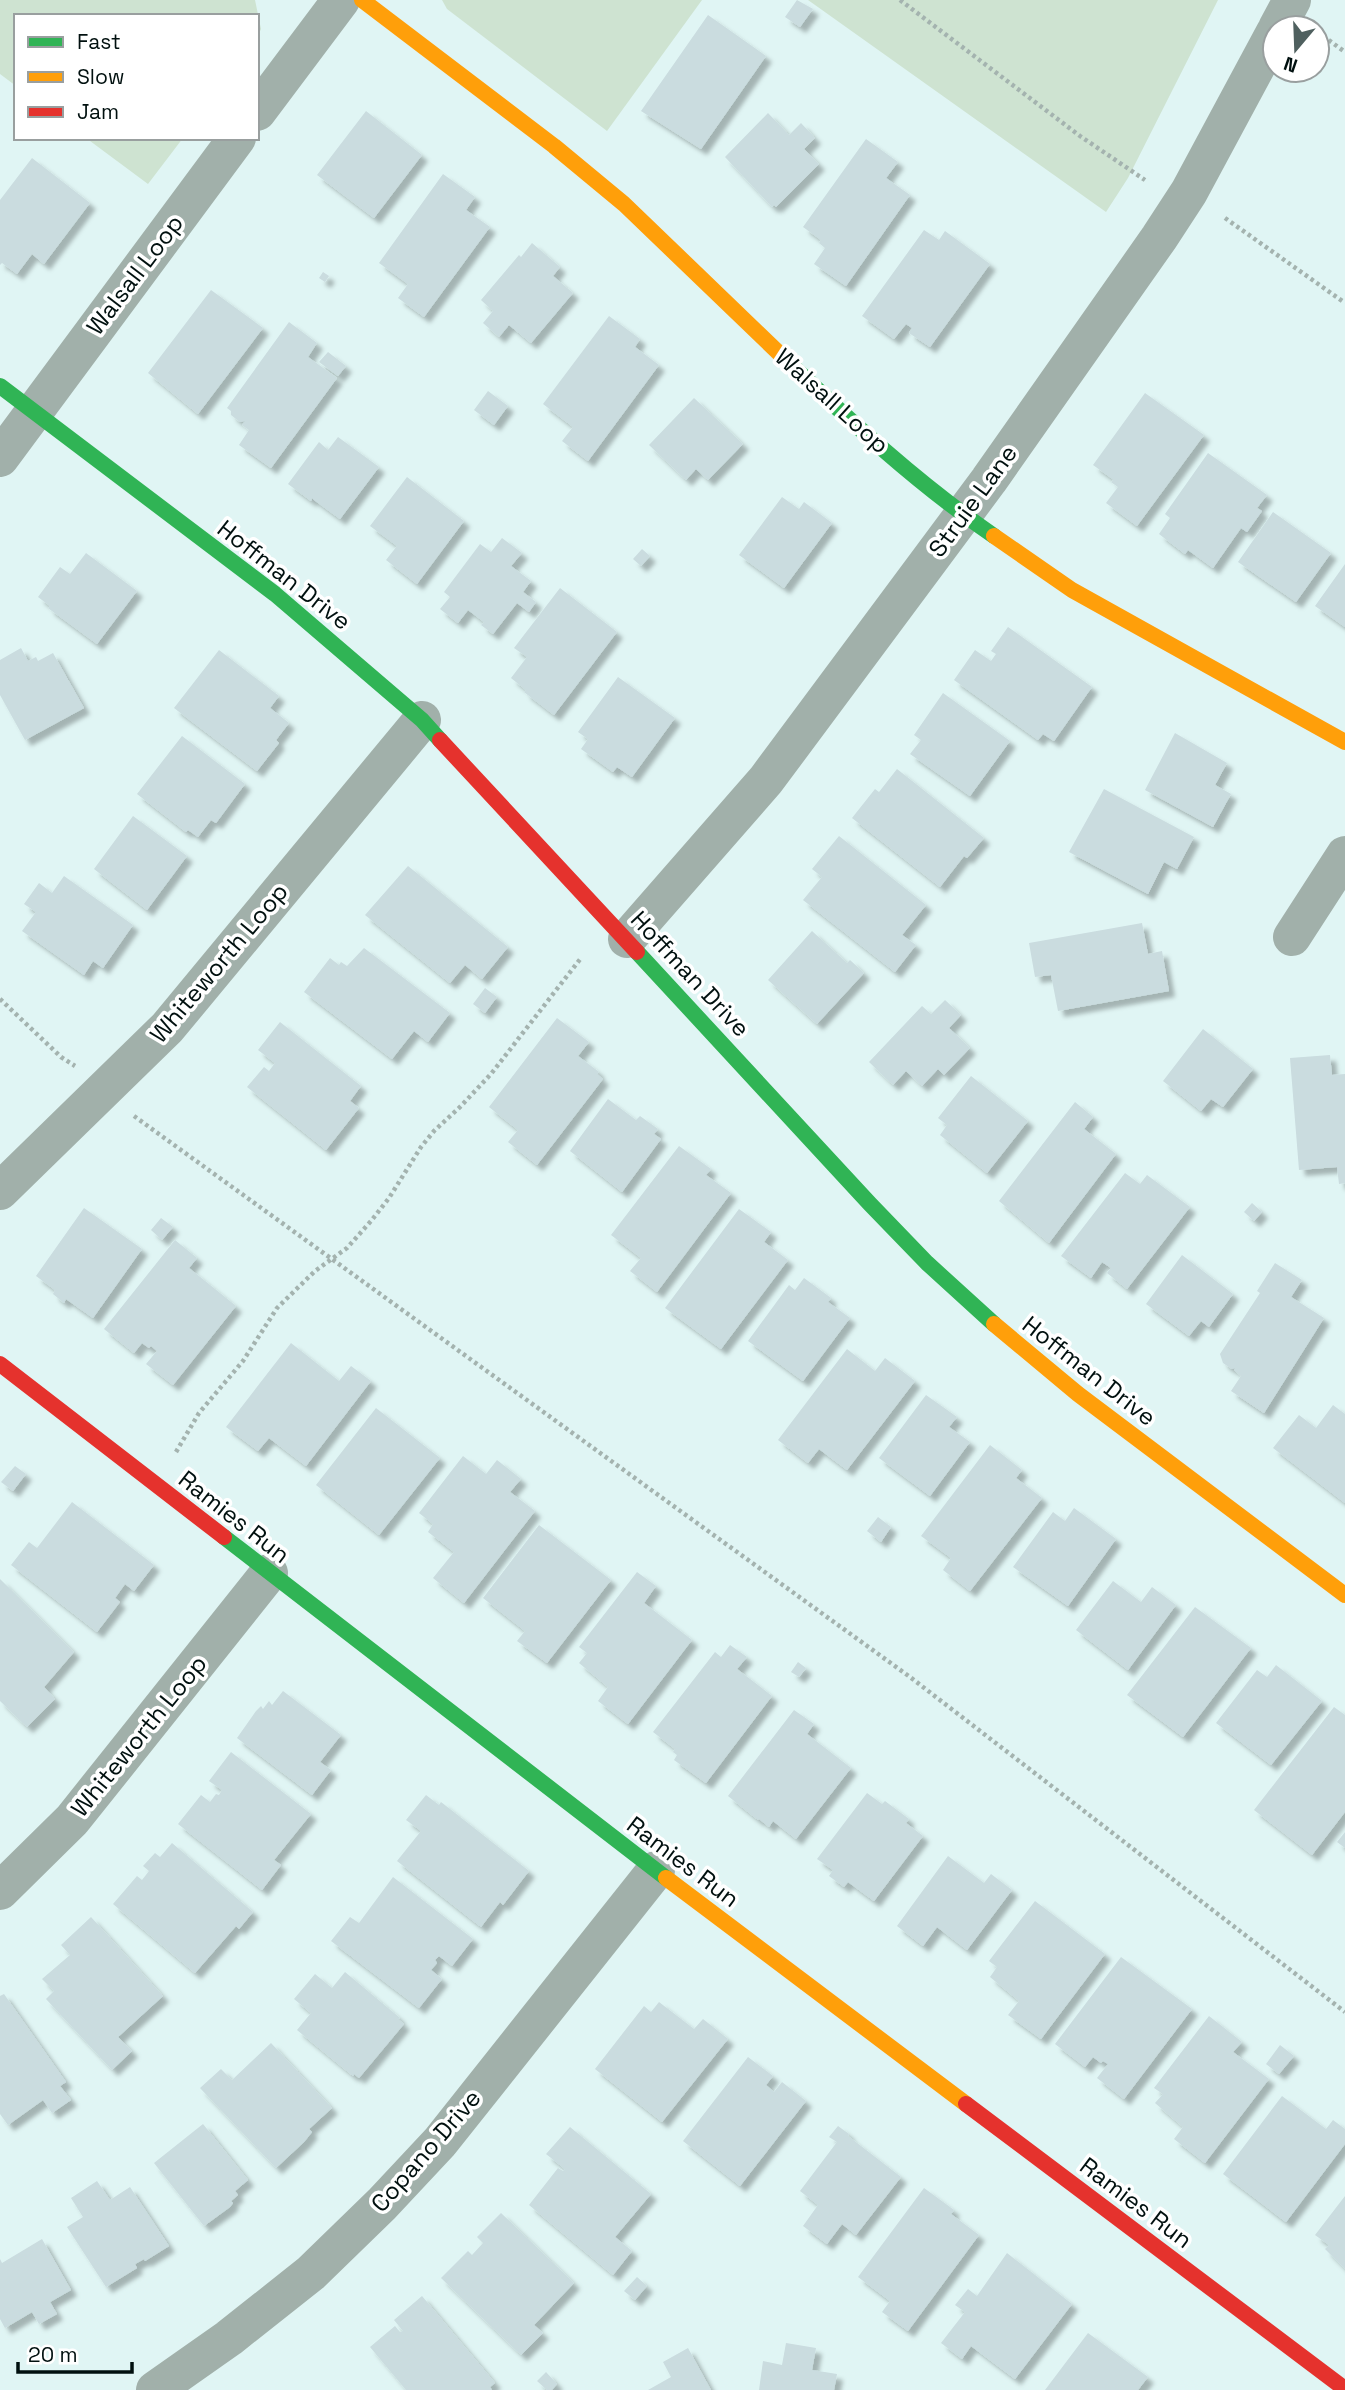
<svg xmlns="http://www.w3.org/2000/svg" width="1345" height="2390" viewBox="0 0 1345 2390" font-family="'Space Grotesk',sans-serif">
<defs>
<filter id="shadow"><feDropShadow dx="6" dy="6" stdDeviation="2" flood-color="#0004"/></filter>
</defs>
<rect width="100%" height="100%" fill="#e0f5f4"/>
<!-- green -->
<path fill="#cee3d1" d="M 0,0 L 255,0 L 261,29 L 257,38 L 257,16 L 16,16 L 16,86 L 0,74 Z
M 442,0 L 702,0 L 607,131 L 447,9 Z
M 808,0 L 1218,0 L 1128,178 L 1106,212 Z
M 86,138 L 183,138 L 148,184 Z"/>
<!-- building -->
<path fill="#cadcdf" filter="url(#shadow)" d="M 797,0 L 813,9 L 800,27 L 785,17 Z
M 708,15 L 766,56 L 701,149 L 641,111 Z
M 366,111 L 422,155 L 374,218 L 317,175 Z
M 768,113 L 789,135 L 801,123 L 815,138 L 804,149 L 819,164 L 776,207 L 774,205 L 772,207 L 725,157 Z
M 866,139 L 898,162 L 886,178 L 910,195 L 846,286 L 814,264 L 825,248 L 819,243 L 821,240 L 803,227 Z
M 32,158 L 90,203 L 44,264 L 32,254 L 17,274 L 2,263 L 0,265 L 0,200 Z
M 443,174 L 475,197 L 466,210 L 490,227 L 424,317 L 398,298 L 408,284 L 379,263 Z
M 924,230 L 939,240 L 945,231 L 990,264 L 930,347 L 909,333 L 912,328 L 906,324 L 894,339 L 862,316 Z
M 532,243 L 560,267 L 553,276 L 573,293 L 531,343 L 509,325 L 499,337 L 483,323 L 493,311 L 481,300 L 519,255 L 521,257 Z
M 323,272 L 329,276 L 325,282 L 319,278 Z
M 211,290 L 263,328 L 198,414 L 148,373 Z
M 609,316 L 640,339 L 635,347 L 659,365 L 588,461 L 562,441 L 573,427 L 543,404 Z
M 289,322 L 317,343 L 308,357 L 337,378 L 271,468 L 239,445 L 249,430 L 242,425 L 245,421 L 240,422 L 231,415 L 231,411 L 227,408 Z
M 328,352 L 346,366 L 338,376 L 319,362 Z
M 488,391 L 508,406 L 494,425 L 474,410 Z
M 1145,393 L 1204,435 L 1137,526 L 1106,503 L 1118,487 L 1111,482 L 1114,480 L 1093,465 Z
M 694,398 L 743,444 L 708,480 L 696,469 L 686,480 L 649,445 Z
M 338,437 L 379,467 L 340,519 L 314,500 L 312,498 L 311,501 L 288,484 L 319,442 L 328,450 Z
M 1208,453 L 1267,495 L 1257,508 L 1262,511 L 1247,532 L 1241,528 L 1213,568 L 1188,550 L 1185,554 L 1159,534 L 1170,518 L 1165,514 Z
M 407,477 L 464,521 L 417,584 L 386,560 L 397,546 L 370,526 Z
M 782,497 L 799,509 L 804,502 L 832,523 L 784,588 L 739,555 Z
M 1273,512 L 1331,553 L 1296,602 L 1238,562 Z
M 502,538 L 522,553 L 511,566 L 531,581 L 523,592 L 536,602 L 529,612 L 517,603 L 493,634 L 481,625 L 484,622 L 468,610 L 458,623 L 440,609 L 450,597 L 444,592 L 480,544 L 491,552 Z
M 642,549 L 650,556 L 641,566 L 633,559 Z
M 86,553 L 137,591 L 97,644 L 48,608 L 50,606 L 38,597 L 60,567 L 70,574 Z
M 1345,564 L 1345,627 L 1315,606 Z
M 560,588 L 617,632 L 554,715 L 524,692 L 526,690 L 511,678 L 527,657 L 514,648 Z
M 1008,627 L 1092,687 L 1054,741 L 1043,734 L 1038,740 L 954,680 L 975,650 L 991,661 L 996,654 L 991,651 Z
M 21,648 L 28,661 L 36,657 L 38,661 L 53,653 L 84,708 L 25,740 L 0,695 L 0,660 Z
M 219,650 L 279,696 L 270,708 L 289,723 L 276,740 L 279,743 L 257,771 L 174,708 Z
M 618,677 L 675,718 L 632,777 L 617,767 L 613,772 L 581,749 L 588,739 L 578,732 Z
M 943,693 L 1010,741 L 970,796 L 910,754 L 921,740 L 914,735 Z
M 1175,733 L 1227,763 L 1215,785 L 1231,794 L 1213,827 L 1145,790 Z
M 182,736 L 245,784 L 216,823 L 211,820 L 198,837 L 188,830 L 186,832 L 137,794 Z
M 897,769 L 984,838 L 967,858 L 964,856 L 940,887 L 852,818 L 875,789 L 879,792 Z
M 1104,789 L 1194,837 L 1177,869 L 1164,862 L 1148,894 L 1069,852 Z
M 133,816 L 187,856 L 147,910 L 94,869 Z
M 839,836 L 926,905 L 902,935 L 916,945 L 895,972 L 803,900 L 822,877 L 812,869 Z
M 408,866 L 508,947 L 482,979 L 465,965 L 450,983 L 365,915 Z
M 64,876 L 133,925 L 103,968 L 93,961 L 84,975 L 22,931 L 36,912 L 24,904 L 39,883 L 52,893 Z
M 1142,923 L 1148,954 L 1162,951 L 1169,991 L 1058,1011 L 1051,975 L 1035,977 L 1029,943 Z
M 812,931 L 847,963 L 850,960 L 864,973 L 817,1024 L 768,980 Z
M 364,948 L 450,1013 L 428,1042 L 414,1031 L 392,1059 L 304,992 L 330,958 L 339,965 L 341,962 L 347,966 Z
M 485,988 L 497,997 L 485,1013 L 473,1004 Z
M 945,1000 L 961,1015 L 949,1028 L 970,1048 L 944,1075 L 938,1069 L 922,1086 L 906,1071 L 893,1085 L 869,1062 L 922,1006 L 931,1014 Z
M 557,1018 L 589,1042 L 578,1056 L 599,1072 L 597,1074 L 603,1079 L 537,1165 L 508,1142 L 518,1130 L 489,1107 Z
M 280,1022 L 361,1086 L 350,1101 L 359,1108 L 326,1150 L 247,1087 L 264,1067 L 269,1071 L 275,1063 L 258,1050 Z
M 1203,1029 L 1253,1069 L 1223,1107 L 1211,1099 L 1201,1111 L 1163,1081 Z
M 1330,1055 L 1332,1075 L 1345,1074 L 1345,1183 L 1339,1184 L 1337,1167 L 1299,1170 L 1290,1058 Z
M 971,1076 L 1028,1121 L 987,1173 L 940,1135 L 947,1125 L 938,1118 Z
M 608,1099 L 636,1120 L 640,1116 L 658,1129 L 654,1134 L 661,1139 L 622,1192 L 570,1151 Z
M 1075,1102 L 1093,1117 L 1084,1129 L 1116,1154 L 1049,1243 L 999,1201 Z
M 679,1146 L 711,1169 L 706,1175 L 731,1193 L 657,1292 L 630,1271 L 641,1258 L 611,1235 Z
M 1125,1173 L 1140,1184 L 1147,1175 L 1190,1207 L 1127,1289 L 1107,1273 L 1111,1268 L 1102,1262 L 1091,1278 L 1061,1256 Z
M 1252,1203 L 1262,1212 L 1254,1221 L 1244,1212 Z
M 84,1208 L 142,1249 L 93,1318 L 66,1299 L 64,1303 L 53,1294 L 55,1290 L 36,1276 Z
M 739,1209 L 771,1232 L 764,1242 L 788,1260 L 721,1349 L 665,1308 Z
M 161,1218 L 173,1227 L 162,1240 L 151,1230 Z
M 175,1240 L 197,1258 L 189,1268 L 236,1306 L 173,1385 L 146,1364 L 157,1351 L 151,1346 L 149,1348 L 142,1343 L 134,1353 L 104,1329 Z
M 1182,1255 L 1233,1294 L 1209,1327 L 1201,1321 L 1189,1336 L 1146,1304 Z
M 1275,1263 L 1302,1280 L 1291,1297 L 1324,1318 L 1264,1413 L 1231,1391 L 1241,1376 L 1234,1370 L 1235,1368 L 1232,1369 L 1223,1363 L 1220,1354 L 1260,1293 L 1257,1291 Z
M 804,1278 L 831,1298 L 828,1302 L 850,1318 L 803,1381 L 748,1341 L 789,1285 L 795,1290 Z
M 291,1343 L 339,1381 L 351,1366 L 371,1381 L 306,1466 L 269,1438 L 258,1451 L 226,1427 Z
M 847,1349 L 875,1371 L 885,1358 L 915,1381 L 847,1470 L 819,1449 L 808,1463 L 778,1440 Z
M 926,1395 L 957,1417 L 949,1427 L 970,1442 L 930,1496 L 879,1458 Z
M 1333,1405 L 1345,1414 L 1345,1503 L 1273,1448 L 1299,1415 L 1316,1428 Z
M 376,1408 L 440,1458 L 379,1535 L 316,1485 Z
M 990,1445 L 1022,1470 L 1016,1478 L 1042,1498 L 970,1591 L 943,1570 L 951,1558 L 921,1536 Z
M 463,1456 L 486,1474 L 497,1460 L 521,1479 L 510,1492 L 535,1511 L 464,1603 L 433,1578 L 454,1552 L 428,1532 L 433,1524 L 419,1513 Z
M 15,1466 L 26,1474 L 13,1491 L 1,1482 Z
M 72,1502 L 154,1565 L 134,1591 L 125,1584 L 115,1598 L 120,1602 L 97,1632 L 11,1565 L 29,1542 L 37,1548 Z
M 1074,1508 L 1116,1539 L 1068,1606 L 1013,1567 L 1053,1512 L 1065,1521 Z
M 878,1517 L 891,1527 L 881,1542 L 867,1531 Z
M 539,1525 L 611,1580 L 547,1663 L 517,1641 L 525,1631 L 483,1598 Z
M 637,1572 L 656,1586 L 644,1603 L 692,1640 L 628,1724 L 598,1701 L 608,1687 L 579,1663 L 587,1653 L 579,1647 Z
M 0,1579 L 74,1652 L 44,1687 L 55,1699 L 27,1727 L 0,1701 Z
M 1113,1581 L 1141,1602 L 1152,1587 L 1176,1605 L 1128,1670 L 1076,1630 Z
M 1195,1607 L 1251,1648 L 1183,1737 L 1127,1695 Z
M 730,1645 L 747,1657 L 737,1669 L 772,1696 L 706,1783 L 674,1760 L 677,1755 L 673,1752 L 675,1749 L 653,1732 L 715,1652 L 721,1657 Z
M 798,1662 L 806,1668 L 799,1677 L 791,1672 Z
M 1276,1665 L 1322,1701 L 1271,1765 L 1216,1723 L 1257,1670 L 1267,1677 Z
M 283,1691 L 341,1735 L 320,1762 L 331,1770 L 312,1795 L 237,1738 L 256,1711 L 261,1706 L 263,1709 L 269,1701 L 272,1705 Z
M 1334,1707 L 1345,1715 L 1345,1812 L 1312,1855 L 1254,1810 Z
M 794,1710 L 814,1724 L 807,1734 L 851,1768 L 796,1839 L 773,1821 L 769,1827 L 759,1819 L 758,1820 L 728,1796 Z
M 231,1752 L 311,1814 L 274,1860 L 281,1865 L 262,1890 L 178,1824 L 201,1795 L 210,1802 L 216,1794 L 219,1795 L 222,1790 L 209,1781 Z
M 867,1793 L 882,1804 L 885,1801 L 909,1819 L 906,1823 L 923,1836 L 874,1901 L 848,1882 L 844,1887 L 829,1876 L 833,1870 L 817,1859 Z
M 426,1795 L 439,1805 L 441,1802 L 529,1871 L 503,1905 L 500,1902 L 481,1927 L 397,1861 L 421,1831 L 406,1820 Z
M 1345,1832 L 1345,1848 L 1337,1842 Z
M 172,1843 L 253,1912 L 239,1929 L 236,1926 L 195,1973 L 113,1904 L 137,1876 L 142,1880 L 149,1871 L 143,1866 L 155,1853 L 160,1857 Z
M 948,1856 L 984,1883 L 991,1874 L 1012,1890 L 967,1950 L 937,1927 L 923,1946 L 897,1926 Z
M 393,1877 L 473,1939 L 452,1966 L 439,1956 L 435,1960 L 437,1963 L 431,1970 L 442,1979 L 419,2008 L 331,1941 L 350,1917 L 359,1923 Z
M 1035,1901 L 1105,1954 L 1041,2039 L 1008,2015 L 1019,2001 L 990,1977 L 997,1967 L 989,1961 Z
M 91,1917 L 163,1996 L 118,2037 L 132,2051 L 112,2070 L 46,1999 L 54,1991 L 42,1979 L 70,1955 L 61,1945 Z
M 1121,1957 L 1192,2009 L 1124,2099 L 1097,2078 L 1108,2064 L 1103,2061 L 1101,2063 L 1093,2057 L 1085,2067 L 1055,2044 Z
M 345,1972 L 400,2018 L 398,2019 L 404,2024 L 359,2078 L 354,2074 L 353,2076 L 297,2030 L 311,2013 L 294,1999 L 315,1974 L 332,1988 Z
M 4,1994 L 66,2082 L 60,2086 L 71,2100 L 52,2113 L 43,2100 L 8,2125 L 0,2114 L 0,1996 Z
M 659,2002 L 694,2029 L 703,2019 L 728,2039 L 662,2122 L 595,2069 L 644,2006 L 651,2012 Z
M 1209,2016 L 1242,2042 L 1233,2052 L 1269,2079 L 1205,2163 L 1174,2139 L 1183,2127 L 1155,2103 L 1163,2094 L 1154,2088 Z
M 271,2043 L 332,2108 L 309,2129 L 312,2132 L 304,2142 L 276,2168 L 200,2088 L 221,2069 L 232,2080 Z
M 1280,2045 L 1294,2056 L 1279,2074 L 1266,2064 Z
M 748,2057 L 773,2076 L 766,2085 L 774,2092 L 782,2082 L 806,2101 L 740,2186 L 683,2141 Z
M 1282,2096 L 1326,2129 L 1333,2120 L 1345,2129 L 1345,2144 L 1286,2222 L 1223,2174 Z
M 203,2124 L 248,2180 L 235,2191 L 238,2195 L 231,2201 L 233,2203 L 230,2207 L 204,2226 L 154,2163 Z
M 838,2126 L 849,2134 L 848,2136 L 901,2177 L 856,2235 L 842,2224 L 827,2244 L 803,2226 L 818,2205 L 800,2191 L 837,2142 L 829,2137 Z
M 570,2127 L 651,2194 L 615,2237 L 632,2251 L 613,2275 L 529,2205 L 558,2168 L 563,2171 L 565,2169 L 546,2154 Z
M 97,2181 L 110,2200 L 130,2187 L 169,2246 L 145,2261 L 144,2259 L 135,2264 L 137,2268 L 106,2287 L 67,2227 L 83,2217 L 71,2198 Z
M 924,2188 L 954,2210 L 951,2214 L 979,2235 L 908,2331 L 882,2312 L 890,2301 L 858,2277 Z
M 1345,2196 L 1345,2269 L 1325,2249 L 1329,2245 L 1315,2235 Z
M 501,2213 L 574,2283 L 534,2325 L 543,2333 L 521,2355 L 441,2278 L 468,2251 L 472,2255 L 483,2243 L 477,2237 Z
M 42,2239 L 71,2290 L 50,2302 L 57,2314 L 39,2324 L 32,2312 L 5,2328 L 0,2319 L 0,2259 L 2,2263 Z
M 1007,2253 L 1072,2304 L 1015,2379 L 971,2346 L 962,2359 L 941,2343 L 965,2312 L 955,2305 L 968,2289 L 977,2296 Z
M 637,2277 L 647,2286 L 635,2300 L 624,2291 Z
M 422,2296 L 495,2383 L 490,2387 L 492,2390 L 406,2390 L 370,2347 L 395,2326 L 400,2332 L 403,2331 L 394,2320 Z
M 1088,2333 L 1148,2377 L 1138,2390 L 1045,2390 Z
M 786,2343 L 816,2348 L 812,2370 L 837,2374 L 834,2390 L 759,2390 L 763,2361 L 782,2365 Z
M 688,2348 L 711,2390 L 648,2390 L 671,2377 L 663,2362 Z
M 546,2372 L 557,2384 L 552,2390 L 547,2390 L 537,2381 Z"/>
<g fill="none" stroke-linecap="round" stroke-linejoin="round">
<!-- path -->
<path stroke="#a4b3af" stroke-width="4.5" stroke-dasharray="3.5 3.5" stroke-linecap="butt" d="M 900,0 L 1080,136 L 1145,180
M 1323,36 L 1345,52
M 1225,218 L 1345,303
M 0,999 L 61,1057 L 75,1066
M 134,1116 L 910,1677 L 1345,2012
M 176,1452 L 199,1413 L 243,1361 L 277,1308 L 315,1271 L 347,1248 L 371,1221 L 389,1198 L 421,1147 L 434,1131 L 460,1107 L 491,1074 L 581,958"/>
<!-- street -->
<path stroke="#a1b0aa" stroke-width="38" d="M 1277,28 L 1292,0
M 257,112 L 341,0
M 0,458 L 237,138
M 1292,937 L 1345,855
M 627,939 L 766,780 L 989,480 L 1159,238 L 1189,192 L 1275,32
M 0,1191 L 167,1028 L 422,720
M 0,1891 L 72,1820 L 269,1573
M 155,2390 L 229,2338 L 311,2273 L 382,2204 L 440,2142 L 656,1870"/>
<!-- fast -->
<path stroke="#30b455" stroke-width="16" d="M 784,358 C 850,421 918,484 994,536
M 0,386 L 275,594 L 422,720 L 440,740
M 637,952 L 870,1204 L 927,1263 L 994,1324
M 224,1537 L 666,1878"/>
<!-- slow -->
<path stroke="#ff9f0a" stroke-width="16" d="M 362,0 L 554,146 L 624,204 L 784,358
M 994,536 L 1072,590 L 1345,742
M 994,1324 L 1078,1394 L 1345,1595
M 666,1878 L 966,2104"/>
<!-- jam -->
<path stroke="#e5322d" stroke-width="16" d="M 440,740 L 637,952
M 0,1364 L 224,1537
M 966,2104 L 1345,2389"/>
</g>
<g text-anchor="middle" stroke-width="7" stroke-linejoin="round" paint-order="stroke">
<!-- street labels -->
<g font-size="24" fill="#01100f" stroke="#fff">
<text transform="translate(135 275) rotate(-53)" y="8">Walsall Loop</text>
<text transform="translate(832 401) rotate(42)" y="8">Walsall Loop</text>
<text transform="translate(973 501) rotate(-54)" y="8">Struie Lane</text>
<text transform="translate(284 575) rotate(38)" y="8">Hoffman Drive</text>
<text transform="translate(219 963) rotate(-50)" y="8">Whiteworth Loop</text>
<text transform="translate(690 974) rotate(47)" y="8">Hoffman Drive</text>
<text transform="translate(1089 1371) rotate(38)" y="8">Hoffman Drive</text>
<text transform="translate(234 1517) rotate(38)" y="8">Ramies Run</text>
<text transform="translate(139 1736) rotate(-51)" y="8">Whiteworth Loop</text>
<text transform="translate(683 1862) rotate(37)" y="8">Ramies Run</text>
<text transform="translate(426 2151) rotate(-49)" y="8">Copano Drive</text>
<text transform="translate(1136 2203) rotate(37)" y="8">Ramies Run</text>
</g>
</g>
<!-- legend -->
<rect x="14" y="14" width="245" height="126" fill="#ffffff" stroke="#999f9f" stroke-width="2"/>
<rect x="28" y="37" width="35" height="10" fill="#30b455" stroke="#999f9f" stroke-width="2"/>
<text x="77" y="49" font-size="21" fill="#01100f">Fast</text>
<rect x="28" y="72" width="35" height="10" fill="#ff9f0a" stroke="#999f9f" stroke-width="2"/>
<text x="77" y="84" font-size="21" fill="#01100f">Slow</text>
<rect x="28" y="107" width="35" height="10" fill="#e5322d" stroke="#999f9f" stroke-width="2"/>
<text x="77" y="119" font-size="21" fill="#01100f">Jam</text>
<!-- north arrow -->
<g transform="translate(1296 49) rotate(199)"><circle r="33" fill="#ffffff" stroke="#999f9f" stroke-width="2"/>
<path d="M0-5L12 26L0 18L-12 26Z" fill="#4f605f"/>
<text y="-10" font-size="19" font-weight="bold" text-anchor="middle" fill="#01100f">N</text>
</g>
<!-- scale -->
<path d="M18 2362v10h114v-10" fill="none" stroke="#01100f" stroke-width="3.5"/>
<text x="28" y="2362" font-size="21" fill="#01100f" stroke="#ffffff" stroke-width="5" paint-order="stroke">20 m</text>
</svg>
